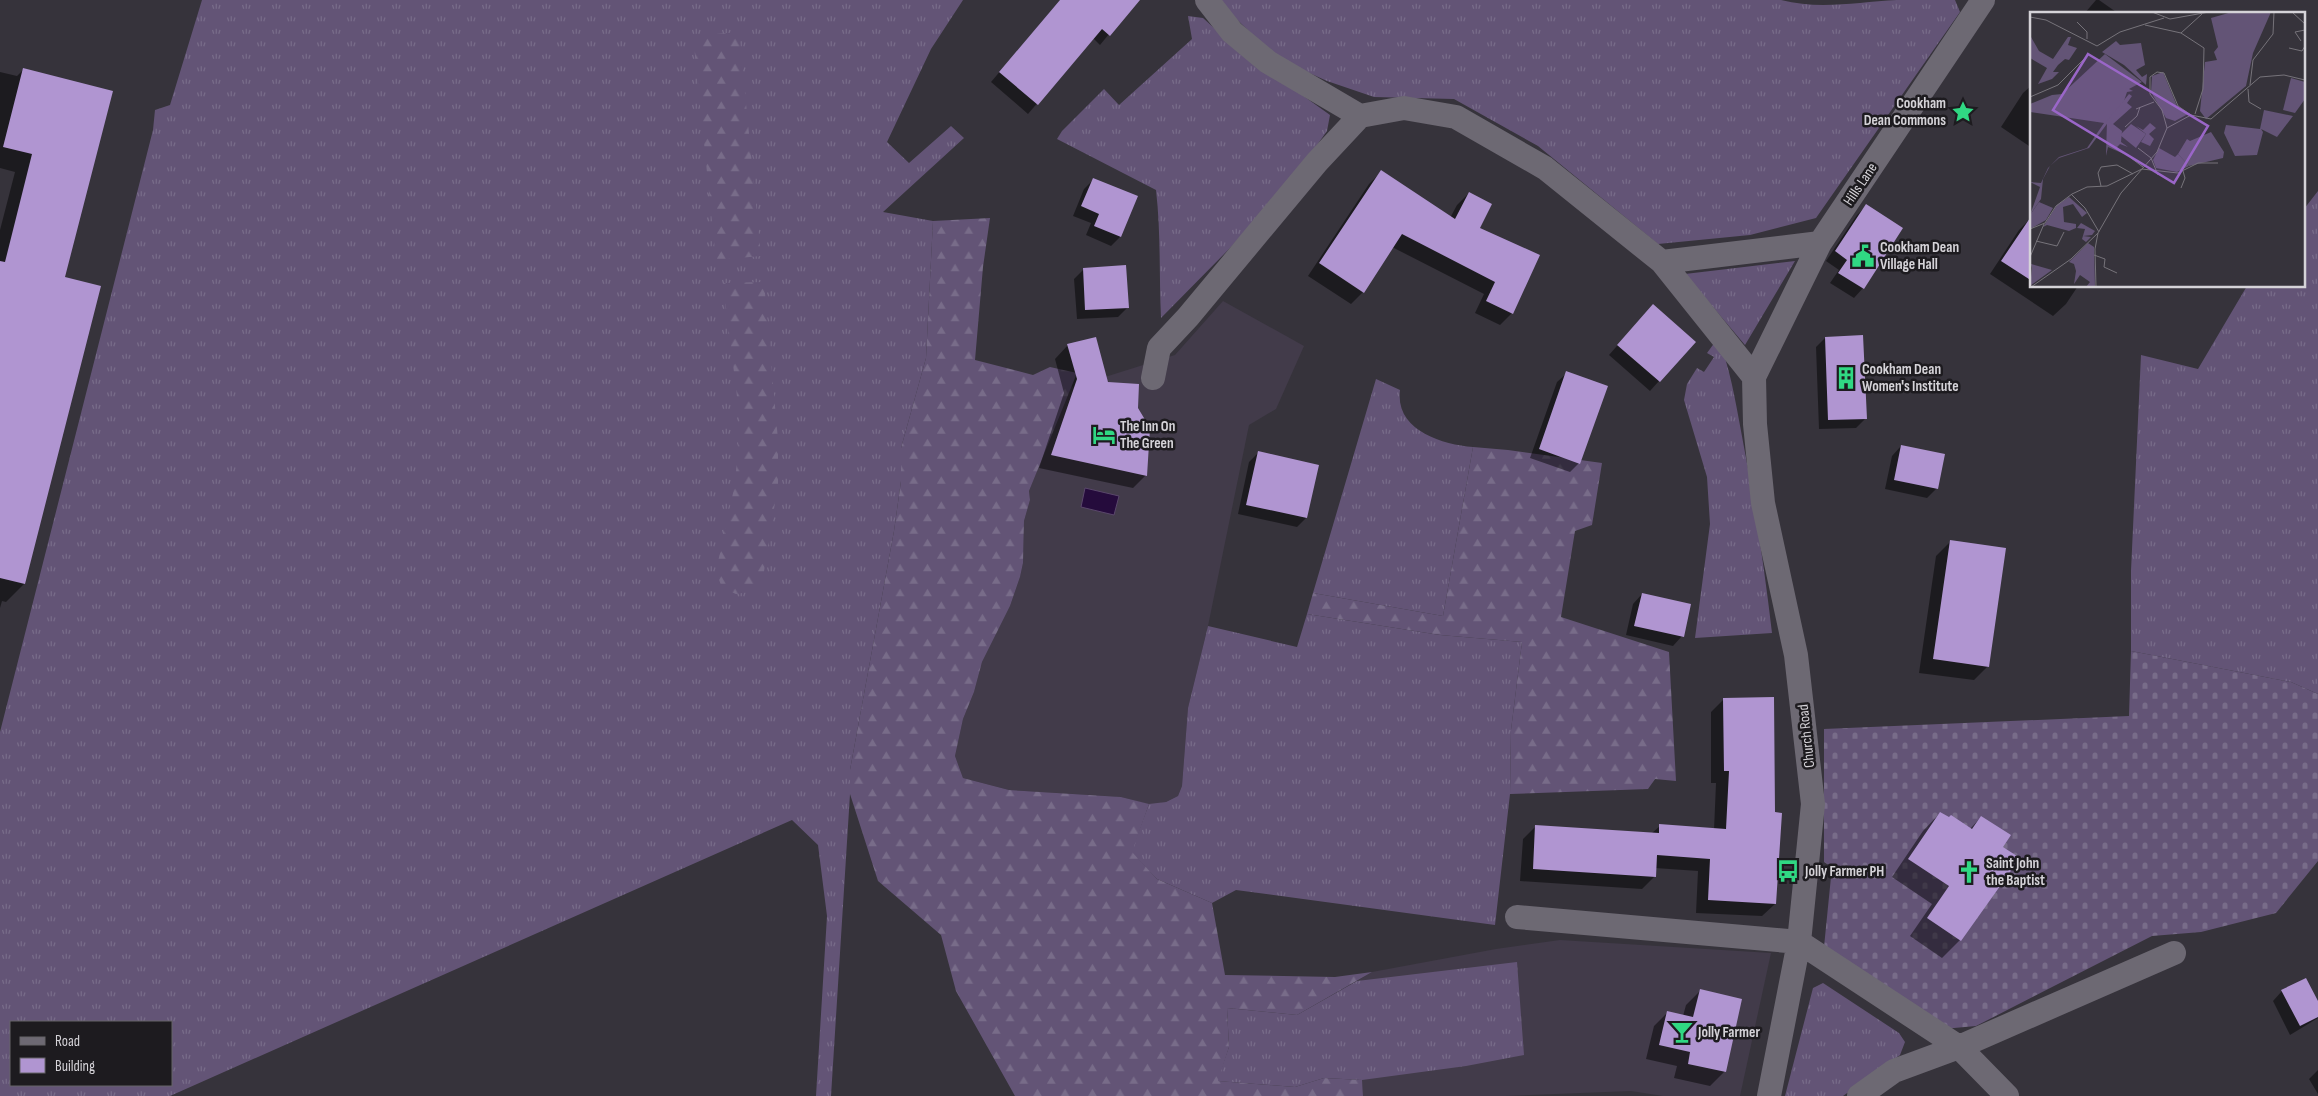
<svg xmlns="http://www.w3.org/2000/svg" width="2318" height="1096" viewBox="0 0 2318 1096" font-family="'Sofia Sans Condensed',sans-serif">
<defs>
<pattern id="grass-tufts" width="24" height="20" patternUnits="userSpaceOnUse" patternTransform="scale(1.25)"><rect width="24" height="20" fill="#635476"/><path d="M3 7l-1-3M5 7V3M7 7l1-3M15 17l-1-3M17 17v-4M19 17l1-3" fill="none" stroke="#786c89"/></pattern>
<pattern id="forest-firs" width="22" height="20" patternUnits="userSpaceOnUse" patternTransform="scale(1.25)"><rect width="22" height="20" fill="#635476"/><path d="M5 1l3.5 6h-7zM16 11l3.5 6h-7z" fill="#786c89"/></pattern>
<pattern id="cemetery-stones" width="16" height="16" patternUnits="userSpaceOnUse" patternTransform="scale(1.25)"><rect width="16" height="16" fill="#635476"/><path d="M2 7V4a2 2 0 0 1 4 0v3zM10 15v-3a2 2 0 0 1 4 0v3z" fill="#786c89"/></pattern>
</defs>
<rect width="100%" height="100%" fill="#36333b"/>
<!-- built -->
<path fill="#423b4a" d="M 1223,301 L 1304,346 L 1276,409 L 1249,425 L 1208,626 L 1188,708 L 1182,786 L 1178,796 L 1166,802 L 1151,805 L 1121,797 L 1009,790 L 963,778 L 955,756 L 963,719 L 974,692 L 982,662 L 1010,606 L 1020,577 L 1023,563 L 1024,521 L 1030,500 L 1029,491 L 1070,386 L 1074,387 L 1076,381 L 1089,382 L 1175,355 Z
M 1560,940 L 1771,953 L 1740,1096 L 1663,1096 L 1631,1091 L 1505,1096 L 1363,1096 L 1355,991 L 1357,981 L 1372,972 L 1496,949 Z"/>
<!-- grass -->
<path fill="url(#grass-tufts)" fill-rule="evenodd" d="M 202,0 L 963,0 L 931,49 L 887,142 L 909,163 L 951,126 L 964,138 L 883,212 L 933,221 L 926,358 L 901,448 L 901,481 L 894,531 L 850,770 L 850,794 L 831,1096 L 816,1096 L 827,916 L 818,845 L 792,820 L 170,1096 L 0,1096 L 0,732 L 153,130 L 155,110 L 170,105 ZM 11,1022 L 171,1022 L 171,1085 L 11,1085 Z
M 1220,0 L 1781,0 C 1819,10 1858,2 1897,0 C 1916,0 1936,0 1955,0 L 1960,12 L 1816,218 L 1750,235 L 1658,244 L 1538,146 L 1454,99 L 1374,97 L 1327,81 L 1285,62 L 1254,36 L 1226,9 Z
M 1188,16 L 1203,18 L 1235,47 L 1330,115 L 1327,131 L 1298,172 L 1230,248 L 1161,318 C 1159,275 1161,233 1156,190 L 1057,139 L 1062,131 L 1104,89 L 1119,105 L 1192,39 Z
M 2318,191 L 2318,694 L 2291,682 L 2131,651 L 2131,571 L 2141,355 L 2198,369 L 2247,286 L 2304,286 L 2304,209 Z
M 1795,261 L 1745,345 L 1685,274 Z
M 1718,338 C 1730,368 1735,399 1741,431 C 1754,498 1764,565 1772,633 L 1695,638 L 1710,524 L 1707,477 L 1684,400 L 1687,384 L 1697,368 L 1704,372 L 1714,357 L 1707,353 Z
M 1376,379 L 1400,390 C 1395,430 1441,444 1473,447 L 1443,616 L 1313,593 Z
M 1307,614 L 1440,635 L 1522,642 L 1511,730 L 1510,794 L 1495,925 L 1236,890 L 1212,903 L 1157,879 L 1131,852 L 1149,804 L 1166,802 L 1178,796 L 1182,786 L 1188,708 L 1208,626 L 1297,647 Z
M 1517,962 L 1524,1055 L 1466,1066 L 1362,1080 L 1324,1078 L 1295,1087 L 1217,1081 L 1229,1047 L 1227,1008 L 1297,1015 L 1357,981 Z
M 1823,983 L 1899,1033 L 1905,1042 L 1900,1055 L 1843,1096 L 1785,1096 L 1813,988 Z"/>
<!-- forest -->
<path fill="url(#forest-firs)" d="M 739,32 L 761,256 L 716,260 L 693,36 Z
M 990,218 L 983,267 L 975,360 L 1033,375 L 1050,367 L 1077,373 L 1029,491 L 1030,500 L 1024,521 L 1023,563 L 1020,577 L 1010,606 L 982,662 L 974,692 L 963,719 L 955,756 L 963,778 L 1009,790 L 1121,797 L 1149,804 L 1132,852 L 1157,879 L 1212,903 L 1225,975 L 1335,977 L 1372,972 L 1297,1015 L 1227,1008 L 1229,1047 L 1218,1081 L 1295,1087 L 1324,1078 L 1362,1080 L 1363,1096 L 1015,1096 L 956,991 L 941,935 L 878,881 L 850,794 L 850,770 L 894,531 L 901,481 L 901,448 L 926,358 L 933,221 Z
M 764,282 L 778,440 L 778,484 L 761,590 L 736,594 L 722,588 L 716,571 L 735,484 L 740,421 L 723,283 Z
M 1473,447 L 1508,450 L 1602,463 L 1592,525 L 1575,531 L 1561,617 L 1669,652 L 1676,781 L 1655,779 L 1648,789 L 1510,794 L 1511,730 L 1522,642 L 1440,635 L 1307,614 L 1313,593 L 1443,616 Z"/>
<!-- cemetery -->
<path fill="url(#cemetery-stones)" d="M 2131,651 L 2291,682 L 2318,694 L 2318,861 L 2276,913 L 2201,932 L 2152,936 L 1976,1026 L 1943,1029 L 1824,947 L 1832,867 L 1824,862 L 1824,729 L 2129,716 Z"/>
<!-- water -->
<path fill="#250b3c" stroke="#5a476b" d="M 1085,488 L 1119,496 L 1114,515 L 1081,507 Z"/>
<!-- shadow -->
<path fill="#0007" d="M 1071,0 L 1137,0 L 1100,45 L 1093,38 L 1028,114 L 991,82 L 1052,10 Z
M 2096,0 L 2099,0 L 2119,14 L 2084,14 Z
M 23,70 L 64,278 L 100,287 L 24,584 L 6,602 L 2,601 L 0,608 L 0,230 L 15,172 L 0,168 L 0,72 L 17,76 Z
M 2032,85 L 2032,148 L 2001,127 L 2023,93 Z
M 1381,172 L 1450,218 L 1457,205 L 1469,193 L 1478,229 L 1512,313 L 1500,325 L 1475,313 L 1484,294 L 1392,247 L 1363,292 L 1351,304 L 1308,276 L 1369,184 Z
M 1094,179 L 1120,237 L 1111,246 L 1086,235 L 1091,223 L 1073,216 L 1084,189 Z
M 1866,206 L 1902,228 L 1863,288 L 1854,298 L 1830,283 L 1839,270 L 1826,261 L 1857,215 Z
M 2031,218 L 2032,286 L 2078,286 L 2066,304 L 2053,316 L 1990,274 L 2019,230 Z
M 1084,269 L 1128,307 L 1118,317 L 1077,319 L 1074,279 Z
M 1644,315 L 1694,342 L 1650,391 L 1609,355 Z
M 1825,338 L 1866,418 L 1856,428 L 1819,429 L 1816,347 Z
M 1068,345 L 1137,408 L 1146,475 L 1133,488 L 1039,468 L 1064,393 L 1055,359 Z
M 1567,373 L 1579,463 L 1570,472 L 1530,458 L 1557,382 Z
M 1901,446 L 1937,488 L 1927,498 L 1885,489 L 1892,456 Z
M 1259,452 L 1306,518 L 1297,527 L 1238,514 L 1249,462 Z
M 1950,542 L 1988,666 L 1974,680 L 1919,673 L 1936,556 Z
M 1642,594 L 1682,636 L 1673,646 L 1626,635 L 1633,604 Z
M 1724,699 L 1775,904 L 1762,916 L 1696,913 L 1698,871 L 1655,868 L 1655,876 L 1642,889 L 1520,881 L 1523,839 L 1536,826 L 1652,833 L 1660,826 L 1714,830 L 1716,783 L 1711,783 L 1711,712 Z
M 1940,813 L 1970,829 L 1981,817 L 2001,848 L 1960,940 L 1942,958 L 1910,936 L 1932,904 L 1892,877 L 1923,831 Z
M 1700,991 L 1740,1000 L 1724,1072 L 1710,1086 L 1674,1078 L 1677,1066 L 1646,1059 L 1654,1026 L 1668,1012 L 1683,1016 L 1686,1005 Z
M 2282,991 L 2318,1004 L 2318,1018 L 2290,1035 L 2273,1001 Z
M 2318,1070 L 2318,1094 L 2309,1079 Z"/>
<!-- building -->
<path fill="#b095d1" d="M 1060,0 L 1140,0 L 1110,36 L 1102,29 L 1038,105 L 999,72 Z
M 23,68 L 113,91 L 65,277 L 101,286 L 25,584 L 0,578 L 0,261 L 5,262 L 32,154 L 3,147 Z
M 1381,170 L 1455,219 L 1469,192 L 1492,204 L 1480,228 L 1540,255 L 1513,314 L 1486,301 L 1495,282 L 1402,234 L 1364,293 L 1319,263 Z
M 1093,178 L 1138,196 L 1121,237 L 1094,226 L 1099,214 L 1081,206 Z
M 1866,204 L 1903,228 L 1864,289 L 1838,273 L 1847,260 L 1835,251 Z
M 2032,215 L 2032,281 L 2001,261 Z
M 1126,265 L 1129,308 L 1085,310 L 1083,268 Z
M 1653,304 L 1696,342 L 1660,382 L 1617,345 Z
M 1863,335 L 1867,419 L 1828,420 L 1825,337 Z
M 1096,337 L 1108,382 L 1139,384 L 1138,408 L 1150,428 L 1147,476 L 1051,455 L 1077,379 L 1067,344 Z
M 1566,371 L 1608,386 L 1580,464 L 1539,449 Z
M 1901,445 L 1945,454 L 1938,489 L 1894,480 Z
M 1258,451 L 1319,465 L 1307,518 L 1246,505 Z
M 1950,540 L 2006,548 L 1989,667 L 1933,659 Z
M 1642,593 L 1691,604 L 1684,637 L 1634,626 Z
M 1774,697 L 1775,812 L 1782,813 L 1776,904 L 1708,900 L 1710,859 L 1657,855 L 1656,877 L 1533,869 L 1535,825 L 1659,833 L 1659,824 L 1726,829 L 1729,771 L 1724,771 L 1723,698 Z
M 1940,812 L 1949,817 L 1951,815 L 1972,829 L 1981,816 L 2011,835 L 2003,847 L 2020,858 L 1961,941 L 1927,918 L 1949,886 L 1908,859 Z
M 2306,978 L 2318,1001 L 2318,1017 L 2300,1026 L 2281,990 Z
M 1700,989 L 1742,999 L 1726,1072 L 1688,1064 L 1690,1052 L 1659,1045 L 1667,1011 L 1693,1017 Z"/>
<g fill="none" stroke-linecap="round" stroke-linejoin="round">
<!-- street -->
<path stroke="#6d6973" stroke-width="24" d="M 1207,0 L 1232,32 L 1268,62 L 1360,116
M 1662,262 L 1820,243
M 1153,378 L 1159,348 L 1188,317 L 1317,162 L 1360,116 L 1404,108 L 1456,117 L 1545,168 L 1662,262 L 1754,377
M 1517,917 L 1799,942 L 1959,1047 L 2007,1096
M 1769,1096 L 1799,942 L 1813,804 L 1796,655 L 1763,503 L 1755,424 L 1754,377 L 1820,243 L 1983,0
M 1859,1096 L 1894,1071 L 1959,1047 L 2174,953"/>
</g>
<!-- icons -->
<defs>
<symbol id="sight-bare" viewBox="-9 -9 18 18"><path d="M0-6L1.8-2.2L6-1.7L2.9 1.2L3.7 5.4L0 3.3L-3.7 5.4L-2.9 1.2L-6-1.7L-1.8-2.2Z" fill="#30d883" stroke="#1d1b1f" stroke-width="2.5" paint-order="stroke"/></symbol>
<symbol id="civic-bare" viewBox="-9 -9 18 18"><path d="M-.6-6.5H3V-4.5H.6V-3L4-1V1h2V6H-6V1h2V-1L-.6-3ZM-1.2 2.5V6h2.4V2.5Z" fill="#30d883" stroke="#1d1b1f" stroke-width="2.5" paint-order="stroke"/></symbol>
<symbol id="building-bare" viewBox="-9 -9 18 18"><path d="M-4-6H4V6H1V3H-1V6H-4ZM-2.5-4.3h1.7v1.8h-1.7ZM.8-4.3h1.7v1.8H.8ZM-2.5-1h1.7V.8h-1.7ZM.8-1h1.7V.8H.8Z" fill="#30d883" stroke="#1d1b1f" stroke-width="2.5" paint-order="stroke"/></symbol>
<symbol id="hotel-bare" viewBox="-9 -9 18 18"><path d="M-6-4.5h1.5V1H6V5H4.5V3h-9V5H-6ZM-4 0a1.8 1.8 0 1 1 3.6 0ZM.5 0V-2.5h3Q6-2.5 6 0Z" fill="#30d883" stroke="#1d1b1f" stroke-width="2.5" paint-order="stroke"/></symbol>
<symbol id="bus-bare" viewBox="-9 -9 18 18"><path d="M-5-6H5V4H4V6H2V4H-2V6H-4V4H-5ZM-3.5-4V0h7V-4ZM-3.5 1.2v1.5H-2V1.2ZM2 1.2v1.5H3.5V1.2Z" fill="#30d883" stroke="#1d1b1f" stroke-width="2.5" paint-order="stroke"/></symbol>
<symbol id="church-bare" viewBox="-9 -9 18 18"><path d="M-1.2-6h2.4v3.5h3.3v2.4h-3.3V6h-2.4V-.1h-3.3v-2.4h3.3Z" fill="#30d883" stroke="#1d1b1f" stroke-width="2.5" paint-order="stroke"/></symbol>
<symbol id="bar-bare" viewBox="-9 -9 18 18"><path d="M-6-5H6L.8 .8V4.5H3.5V6h-7V4.5H-.8V.8Z" fill="#30d883" stroke="#1d1b1f" stroke-width="2.5" paint-order="stroke"/></symbol>
</defs>
<g fill-rule="evenodd">
<use href="#sight-bare" x="1947" y="96" width="32" height="32"/>
<use href="#civic-bare" x="1847" y="240" width="32" height="32"/>
<use href="#building-bare" x="1830" y="362" width="32" height="32"/>
<use href="#hotel-bare" x="1088" y="419" width="32" height="32"/>
<use href="#bus-bare" x="1772" y="855" width="32" height="32"/>
<use href="#church-bare" x="1953" y="856" width="32" height="32"/>
<use href="#bar-bare" x="1666" y="1016" width="32" height="32"/>
</g>
<g text-anchor="middle" stroke-width="5" stroke-linejoin="round" paint-order="stroke">
<!-- poi labels -->
<g font-size="15" font-weight="bold" fill="#d5d3d8" stroke="#1d1b1f" text-anchor="start">
<text x="1946" y="108" text-anchor="end">Cookham<tspan x="1946" dy="17">Dean Commons</tspan></text>
<text x="1880" y="252">Cookham Dean<tspan x="1880" dy="17">Village Hall</tspan></text>
<text x="1862" y="374">Cookham Dean<tspan x="1862" dy="17">Women's Institute</tspan></text>
<text x="1120" y="431">The Inn On<tspan x="1120" dy="17">The Green</tspan></text>
<text x="1986" y="868">Saint John<tspan x="1986" dy="17">the Baptist</tspan></text>
<text x="1805" y="876">Jolly Farmer PH</text>
<text x="1698" y="1037">Jolly Farmer</text>
</g>
<!-- street labels -->
<g font-size="15" fill="#d5d3d8" stroke="#1d1b1f">
<text transform="translate(1860 184) rotate(-56)" y="5">Hills Lane</text>
<text transform="translate(1806 736) rotate(-96)" y="5">Church Road</text>
</g>
</g>
<!-- overview -->
<g transform="translate(2030 12)">
<rect width="275" height="275" fill="#36333b"/>
<path d="M 202,0 L 241,0 L 223,41 L 216,74 L 176,107 L 170,99 L 175,50 L 187,48 L 184,40 L 188,35 L 181,6 ZM 1,25 L 9,39 L 23,47 L 38,25 L 41,25 L 38,33 L 47,36 L 39,48 L 35,47 L 28,53 L 23,60 L 29,60 L 22,67 L 8,72 L 17,56 L 0,46 ZM 75,42 L 112,70 L 99,77 L 103,79 L 97,80 L 94,89 L 59,136 L 29,146 L 20,154 L 13,167 L 11,187 L 0,203 L 10,175 L 0,170 L 11,171 L 18,156 L 29,145 L 57,136 L 74,111 L 0,100 L 0,92 L 22,83 L 32,82 ZM 133,60 L 147,94 L 158,102 L 145,109 L 136,106 L 121,80 L 122,64 ZM 261,66 L 275,70 L 275,87 L 265,101 L 253,98 ZM 234,98 L 263,104 L 247,125 L 231,117 L 233,120 L 227,143 L 205,144 L 194,121 L 196,113 L 230,117 ZM 101,112 L 116,122 L 106,136 L 90,123 ZM 181,120 L 194,140 L 193,146 L 159,154 L 148,142 L 157,127 L 160,129 ZM 51,211 L 65,219 L 62,223 L 53,224 L 61,225 L 56,230 L 52,227 L 55,217 L 47,216 ZM 1,252 L 22,258 L 0,274 L 2,256 Z" fill="#635476"/>
<path d="M 86,29 L 90,33 L 111,31 L 115,53 L 106,58 L 112,65 L 117,62 L 116,73 L 94,53 L 72,40 ZM 99,82 L 102,84 L 97,91 L 102,95 L 83,112 L 92,119 L 91,130 L 98,135 L 90,132 L 87,135 L 94,142 L 78,135 L 76,144 L 77,109 ZM 120,111 L 126,116 L 119,122 L 124,127 L 120,134 L 111,130 L 116,122 L 106,114 L 113,118 ZM 39,185 L 57,201 L 52,205 L 43,192 L 33,195 L 34,210 L 46,212 L 46,216 L 39,219 L 17,213 L 13,215 L 27,193 ZM 9,190 L 23,196 L 16,208 L 0,217 L 0,203 ZM 58,231 L 64,235 L 65,275 L 56,275 L 60,270 L 50,263 L 44,272 L 46,259 L 44,252 L 39,250 Z" fill="#635476"/>
<path d="M 129,136 L 145,145 L 148,142 L 159,154 L 147,160 L 126,156 L 123,148 Z" fill="#635476"/>
<path fill="none" stroke="#76737a" stroke-width="1" d="M 122,0 L 140,7 L 179,0M 262,0 L 275,12M 0,5 L 16,8 L 67,34 L 90,20 L 134,6M 47,10 L 57,20 L 57,27M 115,13 L 151,21 L 172,2M 151,21 L 174,36 L 173,77 L 165,102M 271,29 L 265,20 L 275,18M 259,36 L 272,39 L 275,34M 220,73 L 223,48 L 243,22 L 244,0M 218,77 L 219,90 L 231,97M 0,85 L 28,73 L 56,45M 106,97 L 124,90M 95,115 L 107,104 L 110,95M 137,116 L 161,103 L 181,107 L 230,65 L 254,63 L 275,68M 137,116 L 132,98 L 120,82 L 120,65 L 127,60 L 134,61 L 148,94 L 161,103M 108,136 L 121,146 L 128,163M 101,146 L 113,155M 71,174 L 68,161 L 71,155 L 87,153 L 103,162M 151,176 L 155,166 L 153,159M 41,182 L 55,196 L 69,220M 0,217 L 15,211 L 26,194 L 42,182 L 57,175 L 77,174 L 112,157 L 148,161 L 168,151 L 188,151M 6,229 L 27,234 L 34,220M 64,243 L 75,247 L 74,255 L 87,261M 0,245 L 14,212M 1,275 L 41,247 L 68,221 L 91,181 L 127,140 L 137,116M 66,275 L 65,237 L 68,221"/>
<path fill="#9a66c8" fill-opacity="0.15" stroke="#9a66c8" stroke-width="2.5" d="M 58,42 L 178,114 L 144,171 L 23,98 Z"/>
<rect width="275" height="275" fill="none" stroke="#d5d3d8" stroke-width="2.5"/>
</g>
<!-- legend -->
<rect x="10" y="1021" width="162" height="65" fill="#1d1b1f" stroke="#676569"/>
<rect x="20" y="1037" width="25" height="8" fill="#6d6973" stroke="#676569"/>
<text x="55" y="1046" font-size="15" fill="#d5d3d8">Road</text>
<rect x="20" y="1058" width="25" height="15" fill="#b095d1" stroke="#676569"/>
<text x="55" y="1071" font-size="15" fill="#d5d3d8">Building</text>
</svg>
